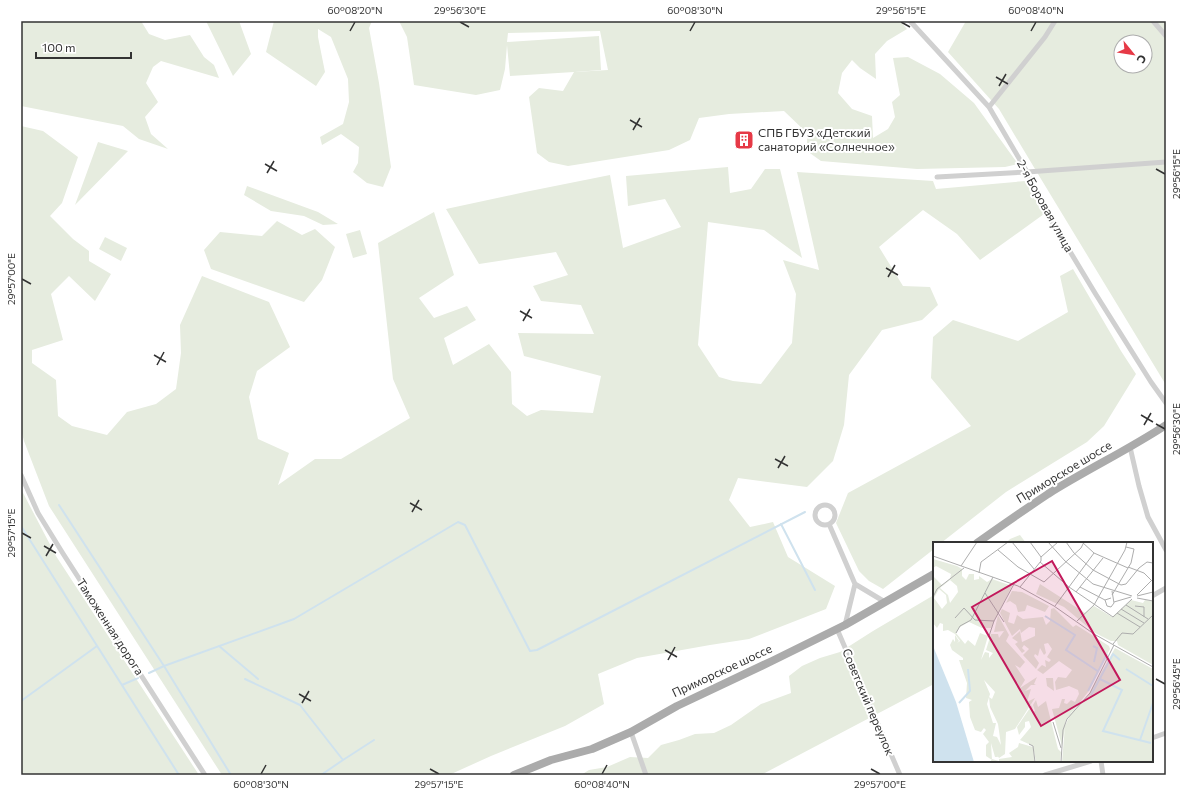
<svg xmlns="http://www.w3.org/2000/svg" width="1187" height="796" viewBox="0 0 1187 796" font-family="Commissioner,sans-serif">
<rect width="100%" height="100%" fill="#fff"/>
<!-- green -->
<path fill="#e6ecdf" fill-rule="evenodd" d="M 21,21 L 141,21 L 149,34 L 165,40 L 190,35 L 204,57 L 214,65 L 219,78 L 161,61 L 153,67 L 146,83 L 158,102 L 145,117 L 151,134 L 168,149 L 139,139 L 123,126 L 21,106 Z
M 206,21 L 239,21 L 251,54 L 233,76 Z
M 274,21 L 372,21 L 369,28 L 379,83 L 391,167 L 383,187 L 367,183 L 353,172 L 358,163 L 359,147 L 341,134 L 322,145 L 320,137 L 343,124 L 349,102 L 348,79 L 331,37 L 318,29 L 318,37 L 325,72 L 316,86 L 266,52 Z
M 399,21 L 900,21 L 907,29 L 887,41 L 875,54 L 876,79 L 860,68 L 852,60 L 842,73 L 838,93 L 852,109 L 872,116 L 873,138 L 888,129 L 895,117 L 892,102 L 900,95 L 893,58 L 908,57 L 940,74 L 974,103 L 1018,164 L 1005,167 L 917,169 L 821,161 L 807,151 L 807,133 L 784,111 L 729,114 L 699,118 L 690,140 L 669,150 L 568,166 L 549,162 L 537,153 L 529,97 L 539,88 L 563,91 L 574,72 L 510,76 L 507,45 L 505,69 L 500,90 L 476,95 L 414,85 L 407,37 ZM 600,31 L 608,70 L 575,72 L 601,70 L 599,36 L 507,42 L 508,33 Z
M 966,21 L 1166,21 L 1166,385 L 1041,179 L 999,109 L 948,52 ZM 1121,42 L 1145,42 L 1145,66 L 1121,66 Z
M 21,126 L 43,131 L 78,157 L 62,203 L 50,216 L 73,239 L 89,251 L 89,261 L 111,274 L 95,301 L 69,276 L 51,294 L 63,340 L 32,350 L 32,363 L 56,380 L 58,416 L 72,426 L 107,435 L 127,412 L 156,404 L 176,389 L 181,353 L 180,325 L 202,276 L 269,302 L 290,347 L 257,371 L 249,397 L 258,439 L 289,453 L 278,485 L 315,459 L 341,459 L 410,418 L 393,379 L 378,243 L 434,212 L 454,275 L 419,298 L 434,318 L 467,306 L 476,320 L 444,338 L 453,365 L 489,344 L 511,372 L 512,404 L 527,416 L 541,410 L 593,413 L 601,376 L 524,356 L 518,333 L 594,334 L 581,305 L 541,301 L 533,286 L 568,275 L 556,252 L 479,264 L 446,209 L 525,192 L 610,175 L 623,248 L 681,227 L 665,199 L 628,206 L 626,176 L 728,167 L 730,193 L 751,189 L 765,169 L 780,169 L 802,258 L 764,230 L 708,222 L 698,345 L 719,377 L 733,381 L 761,384 L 792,343 L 796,294 L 783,260 L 819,270 L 797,172 L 933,181 L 936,189 L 1025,181 L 1044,214 L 980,260 L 957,234 L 923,210 L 879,247 L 903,286 L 930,287 L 938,305 L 922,320 L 882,330 L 849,375 L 844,425 L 833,461 L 807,487 L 738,478 L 729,500 L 750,527 L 773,522 L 788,557 L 835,586 L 826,609 L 749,639 L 710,645 L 637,658 L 598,674 L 604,704 L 565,726 L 491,756 L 449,775 L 222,775 L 49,506 L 24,441 L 21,429 Z
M 98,142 L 128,151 L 75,205 Z
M 247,186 L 318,212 L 338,224 L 323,225 L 304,216 L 271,211 L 244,195 Z
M 277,221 L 302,235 L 315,229 L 335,247 L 322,280 L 304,302 L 211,269 L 204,250 L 220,232 L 262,236 Z
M 360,230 L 367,254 L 353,258 L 346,234 Z
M 105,237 L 127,248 L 121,261 L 99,249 Z
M 1073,269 L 1121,351 L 1136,374 L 1104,426 L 1087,442 L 1006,492 L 941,543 L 934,543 L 934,549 L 883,589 L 869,581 L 859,571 L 836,523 L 848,493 L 971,426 L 931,378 L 933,337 L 953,320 L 1018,341 L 1068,312 L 1060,276 Z
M 21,489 L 56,556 L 199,775 L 21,775 Z
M 1020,535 L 1026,543 L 1006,543 L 1010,539 Z
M 934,595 L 934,684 L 761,775 L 581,775 L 589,770 L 607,767 L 630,757 L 648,758 L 661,745 L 679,740 L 695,734 L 714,733 L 731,725 L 761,704 L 791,693 L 789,676 L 802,666 L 820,658 L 840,652 L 873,631 Z"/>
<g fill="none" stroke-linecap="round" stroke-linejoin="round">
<!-- stream -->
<path stroke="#cfe2ee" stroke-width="2" d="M 59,505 L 164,666 L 231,775
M 781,524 L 815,590
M 21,526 L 179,775
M 219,646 L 258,679
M 149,673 L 164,666 L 294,619 L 458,522 L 465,525 L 530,651 L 537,650 L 805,512
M 245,679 L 300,705 L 343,760 L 374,740
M 122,685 L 138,678
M 21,701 L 97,646
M 321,775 L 343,760"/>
<!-- minor -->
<path stroke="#d0d0d0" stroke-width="5" d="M 910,21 L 989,107 L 1027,172 L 1051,220 L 1095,293 L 1151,382 L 1166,403
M 1153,21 L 1166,36
M 989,107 L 1045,37 L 1055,21
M 937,177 L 1027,172 L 1166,162
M 1130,447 L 1139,486 L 1148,517 L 1166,550
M 21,475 L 38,513 L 62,552 L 205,775
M815 515a10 10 0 1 1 20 0a10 10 0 1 1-20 0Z
M 829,524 L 855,584 L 885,602
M 1152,596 L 1166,588
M 845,625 L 855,584
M 837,629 L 900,775
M 631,732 L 646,775
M 1152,738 L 1166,733
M 1101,761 L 1103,775
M 1045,775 L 1091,761"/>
<!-- primary -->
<path stroke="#ababab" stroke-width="8" d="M 977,543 C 1001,526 1024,510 1048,494 C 1086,470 1128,450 1166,425
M 514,775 L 551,760 L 592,749 L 631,732 L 677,706 L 772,661 L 845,625 L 934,574"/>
</g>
<!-- ticks -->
<path fill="none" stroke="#333" stroke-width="1.5" d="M 460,22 L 469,27M 901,22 L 910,27M 350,31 L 355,22M 690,31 L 695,22M 1031,31 L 1036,22M 996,77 L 1008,84M 999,86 L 1006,74M 630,120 L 642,127M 633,130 L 640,118M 265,164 L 277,171M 1156,169 L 1165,174M 267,173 L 274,161M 886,268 L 898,275M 888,277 L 895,265M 22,279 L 31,284M 520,311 L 532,318M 523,321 L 530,309M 154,355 L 166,362M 157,365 L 164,352M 1141,415 L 1153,422M 1156,424 L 1165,429M 1144,425 L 1151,413M 775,459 L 788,466M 778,468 L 785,456M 410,503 L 422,510M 412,512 L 419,500M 22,533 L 31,538M 44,546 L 56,553M 46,556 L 53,544M 665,650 L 677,657M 668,660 L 675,647M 1156,679 L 1165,684M 299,694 L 311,701M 302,703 L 309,691M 430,769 L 439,774M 871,769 L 880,774M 261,774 L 266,765M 602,774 L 607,765"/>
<!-- icons -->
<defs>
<symbol id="building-square" viewBox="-11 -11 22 22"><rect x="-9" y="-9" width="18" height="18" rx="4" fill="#e63946" stroke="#fff"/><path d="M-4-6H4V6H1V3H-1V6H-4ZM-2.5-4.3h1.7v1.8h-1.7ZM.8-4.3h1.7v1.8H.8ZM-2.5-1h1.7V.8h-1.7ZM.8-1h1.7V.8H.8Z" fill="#fff"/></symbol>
</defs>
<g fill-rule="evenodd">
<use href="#building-square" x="733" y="129" width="22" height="22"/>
</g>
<g text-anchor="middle" stroke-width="4" stroke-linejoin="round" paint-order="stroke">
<!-- poi labels -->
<g font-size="12" fill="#333" stroke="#fff" text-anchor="start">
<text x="758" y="137">СПБ ГБУЗ «Детский<tspan x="758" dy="14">санаторий «Солнечное»</tspan></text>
</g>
<!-- street labels -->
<g font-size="12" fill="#333" stroke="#fff">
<text transform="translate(1045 206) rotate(61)" y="4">2-я Боровая улица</text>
<text transform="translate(1064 472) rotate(-31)" y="4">Приморское шоссе</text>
<text transform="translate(110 627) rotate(57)" y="4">Таможенная дорога</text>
<text transform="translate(722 671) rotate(-25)" y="4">Приморское шоссе</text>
<text transform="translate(868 702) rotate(67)" y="4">Советский переулок</text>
</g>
</g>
<!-- overview -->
<g transform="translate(933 542)">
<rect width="220" height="220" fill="#fff"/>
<path d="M 0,17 L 24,24 L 29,27 L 29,34 L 33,38 L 36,32 L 41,32 L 41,38 L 46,37 L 46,34 L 54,40 L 59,37 L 79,44 L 58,86 L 49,86 L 36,80 L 27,85 L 23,91 L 32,102 L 35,98 L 42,104 L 47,91 L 55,94 L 48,118 L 52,110 L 56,111 L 56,116 L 60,111 L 53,108 L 58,92 L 65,92 L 66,96 L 71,89 L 61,90 L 65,73 L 76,93 L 73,99 L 92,120 L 87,126 L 82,123 L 92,138 L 87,146 L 104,135 L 101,142 L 103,143 L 98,143 L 92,149 L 98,147 L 94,160 L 102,156 L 82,187 L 73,190 L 72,212 L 66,216 L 64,213 L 65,215 L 62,215 L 58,201 L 59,218 L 53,214 L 53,203 L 56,200 L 50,192 L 53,188 L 51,186 L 48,190 L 42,188 L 37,175 L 36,160 L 39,158 L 33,156 L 34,141 L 26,118 L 30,118 L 30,116 L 19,108 L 17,103 L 20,97 L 22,100 L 22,93 L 26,99 L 24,101 L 27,99 L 22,92 L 15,88 L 10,89 L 10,82 L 7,81 L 4,86 L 0,81 L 0,34 L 9,43 L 17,37 L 18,32 L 3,24 L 0,26 ZM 17,38 L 24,44 L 25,50 L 17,61 L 15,53 L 7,46 ZM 6,47 L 13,53 L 14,61 L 9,67 L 1,56 ZM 51,138 L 62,150 L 59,157 L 56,155 L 57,165 L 65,182 L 68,203 L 64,195 L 60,194 L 63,181 L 60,181 L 54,162 L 57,152 ZM 107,42 L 152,71 L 161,64 L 179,75 L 198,58 L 210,61 L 212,58 L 220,59 L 220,123 L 185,103 L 184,99 L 178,99 L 162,91 L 131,65 L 103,52 ZM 79,49 L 89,50 L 116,64 L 112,70 L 94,63 L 92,69 L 85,70 L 83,63 L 77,59 L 73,61 ZM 121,66 L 140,85 L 143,83 L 148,86 L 176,104 L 177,107 L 155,150 L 133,178 L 129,204 L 119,167 L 126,166 L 129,157 L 132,157 L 131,161 L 134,162 L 138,158 L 142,160 L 146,152 L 145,148 L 136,144 L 123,148 L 122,140 L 125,135 L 133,136 L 139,128 L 126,119 L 110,132 L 104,128 L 109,123 L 113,125 L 112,118 L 116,120 L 118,118 L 114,115 L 119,107 L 115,101 L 111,102 L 113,111 L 111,113 L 107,106 L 105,114 L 102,112 L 101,114 L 106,121 L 103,127 L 90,113 L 96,107 L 91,103 L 89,106 L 92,109 L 89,111 L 82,102 L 85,100 L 79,96 L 87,89 L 89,100 L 102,94 L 102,86 L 96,85 L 88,91 L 87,87 L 79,94 L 67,71 L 69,67 L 77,71 L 75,80 L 81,82 L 84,73 L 90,77 L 110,75 L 113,83 L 117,79 L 118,67 ZM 182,106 L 220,127 L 220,220 L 129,220 L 132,184 L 138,171 L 155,154 ZM 113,136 L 120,136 L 121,149 L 114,144 ZM 103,158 L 105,165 L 113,159 L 125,207 L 128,210 L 127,220 L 103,220 L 100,204 L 87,198 L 98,185 L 96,179 L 92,180 L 92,185 L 86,193 L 84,185 L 99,163 L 100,170 L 102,169 L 100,163 ZM 86,201 L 100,205 L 102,220 L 57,220 L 59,217 L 66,219 L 66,217 L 79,215 L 76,211 L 85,205 Z" fill="#e6ecdf" fill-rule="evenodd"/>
<path d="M 0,104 L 23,160 L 41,220 L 0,220 Z" fill="#cfe2ee"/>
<path fill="none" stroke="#cfe2ee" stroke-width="2" d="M 112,74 L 142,93 L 133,108 L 166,130M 160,104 L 164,106 L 161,120M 193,127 L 220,144M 167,137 L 189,148 L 170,189 L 218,201M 155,149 L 174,112M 158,153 L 180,112 L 187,118M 26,161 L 37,149 L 35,127M 207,198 L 220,161"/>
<path fill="none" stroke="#adadad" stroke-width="1" d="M 79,0 L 101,27M 97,0 L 108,15M 115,0 L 132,19 L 160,42 L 199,54M 133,0 L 141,11 L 160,28 L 188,43 L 193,42 L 206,26 L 214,20 L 220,21M 149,0 L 161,11 L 195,26M 65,8 L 85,25 L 111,40 L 148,6 L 151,0M 0,14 L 85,44 L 121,64 L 161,92 L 220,125M 107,20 L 136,45 L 180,75M 28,24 L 44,0M 195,25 L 211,31 L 220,40M 46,31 L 48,20 L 75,0M 87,45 L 108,19 L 108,15 L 125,0M 147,45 L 172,58M 143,50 L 170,16M 52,51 L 71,80M 179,53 L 198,21 L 201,7 L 193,5M 204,53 L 220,37M 204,54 L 220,50M 0,55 L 4,47 L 31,26M 178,56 L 172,58 L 174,64 L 178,65 L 181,61 L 179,49M 204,56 L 220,59M 181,60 L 198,55M 193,63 L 215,77M 122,64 L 161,11M 202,64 L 211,65 L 211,75M 188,67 L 211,81M 184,71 L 207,85M 180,75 L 199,57M 22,76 L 31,66 L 42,78 L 61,79M 144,79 L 161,63 L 192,8 L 194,0M 23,91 L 27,84 L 38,78 L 60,35M 56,94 L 61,79 L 81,42M 180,102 L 189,91 L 200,92 L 220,73M 120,180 L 128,206M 96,202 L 100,204 L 102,220M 128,220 L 130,188 L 134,177 L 157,151 L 181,103"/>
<path fill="#c2185b" fill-opacity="0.15" stroke="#c2185b" stroke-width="2" d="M 119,19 L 187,138 L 108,184 L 39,65 Z"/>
<rect width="220" height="220" fill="none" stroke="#333" stroke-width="2"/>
</g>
<!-- border -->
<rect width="1187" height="796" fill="none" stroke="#ffffff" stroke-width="44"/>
<!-- north arrow -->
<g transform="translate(1133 54) rotate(120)"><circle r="19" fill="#ffffff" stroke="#adadad"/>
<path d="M0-3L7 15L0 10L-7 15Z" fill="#e63946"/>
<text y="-6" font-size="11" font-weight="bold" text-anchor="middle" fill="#333333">С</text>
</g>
<!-- scale -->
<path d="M36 52v6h95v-6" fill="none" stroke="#333333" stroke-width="2"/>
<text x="42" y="52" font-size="12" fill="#333333" stroke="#ffffff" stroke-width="3" paint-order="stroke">100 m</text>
<rect x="22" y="22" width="1143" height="752" fill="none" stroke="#333" stroke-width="1.5"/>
<g font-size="10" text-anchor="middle" fill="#333">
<text x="355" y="14">60°08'20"N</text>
<text x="460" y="14">29°56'30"E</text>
<text x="695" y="14">60°08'30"N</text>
<text x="901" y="14">29°56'15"E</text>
<text x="1036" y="14">60°08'40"N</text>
<text transform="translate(1176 174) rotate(-90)" y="4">29°56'15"E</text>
<text transform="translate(11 279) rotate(-90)" y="4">29°57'00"E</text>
<text transform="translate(1176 429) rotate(-90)" y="4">29°56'30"E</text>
<text transform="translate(11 533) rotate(-90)" y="4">29°57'15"E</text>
<text transform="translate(1176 684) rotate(-90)" y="4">29°56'45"E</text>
<text x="261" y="788">60°08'30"N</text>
<text x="439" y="788">29°57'15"E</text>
<text x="602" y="788">60°08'40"N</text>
<text x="880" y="788">29°57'00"E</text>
</g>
</svg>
